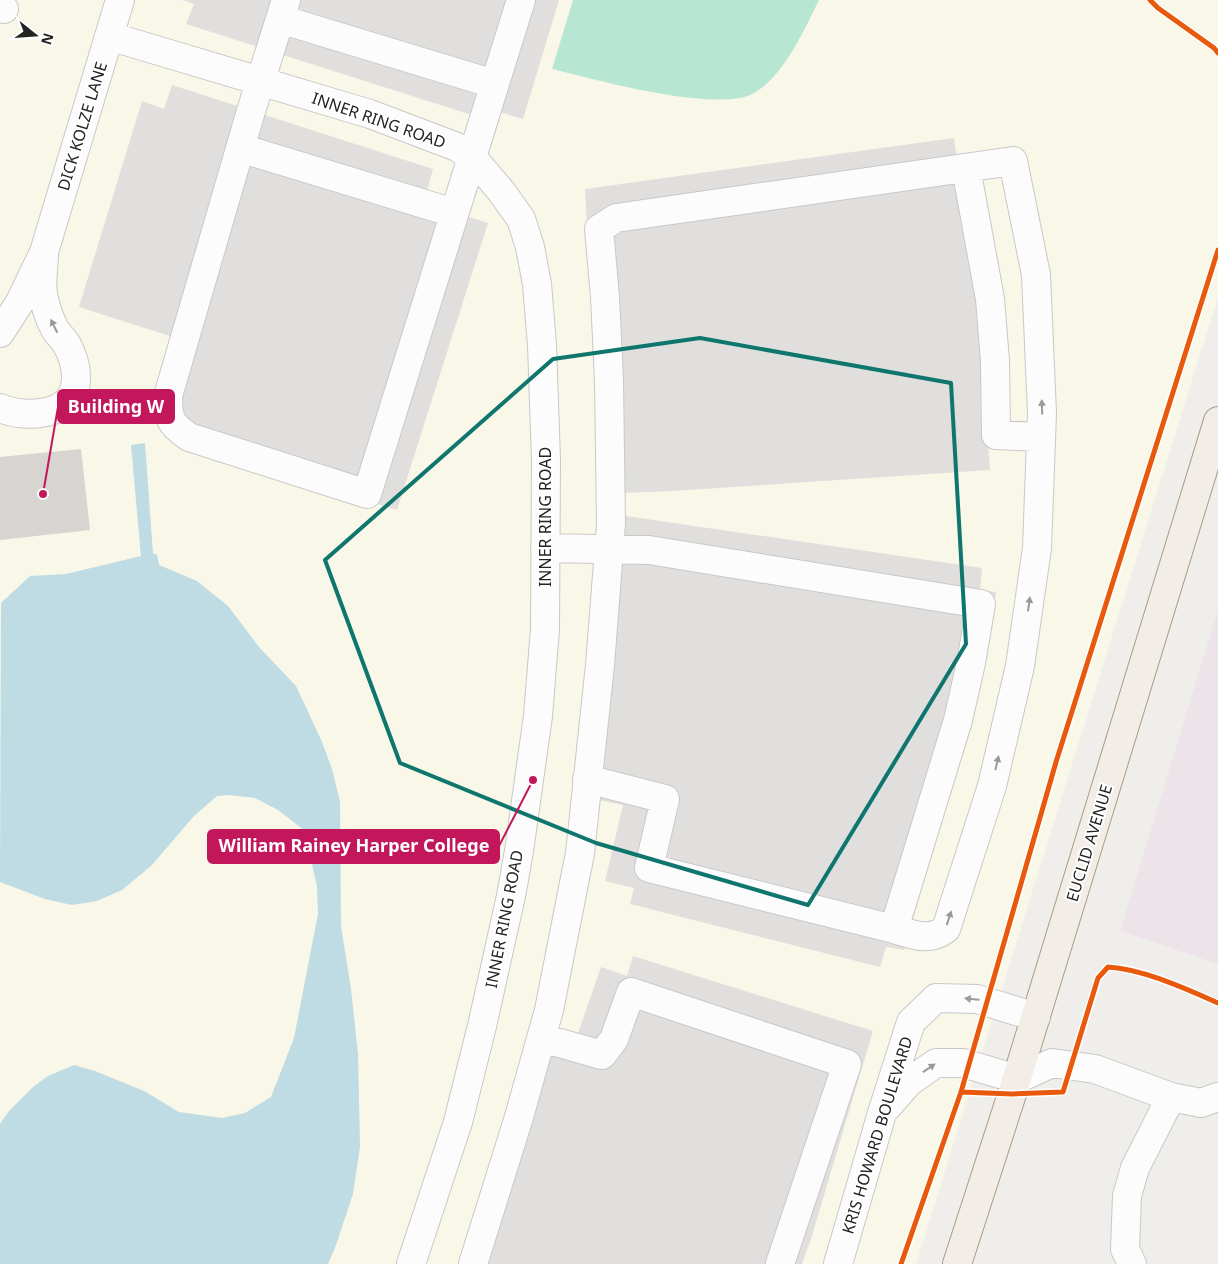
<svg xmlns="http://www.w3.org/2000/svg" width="1218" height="1264" viewBox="0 0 1218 1264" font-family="'Noto Sans',sans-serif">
<rect width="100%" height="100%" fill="#f0eeeb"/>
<!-- industrial -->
<path fill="#ede4e9" d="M 1218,610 L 1218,964 L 1120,931 Z"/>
<!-- education -->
<path fill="#f8f7e8" d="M 0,0 L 1218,0 L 1218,297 L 916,1264 L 0,1264 Z"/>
<!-- pitch -->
<path fill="#b7e6d2" d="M 573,0 L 819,0 C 804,30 784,76 754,93 C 718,114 594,79 552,69 Z"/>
<!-- parking -->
<path fill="#e0dfde" d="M 183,0 L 559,0 L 523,119 L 500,112 L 497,123 L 186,24 L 194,4 Z
M 172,85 L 433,169 L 427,191 L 466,216 L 488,223 L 397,510 L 177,443 L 163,430 L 155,418 L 154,403 L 158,383 L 173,337 L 79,307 L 142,101 L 164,109 Z
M 954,138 L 957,160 L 1006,445 L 988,446 L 990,470 L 673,491 L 599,494 L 596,380 L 585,189 Z
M 599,512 L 982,568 L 980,590 L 996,592 L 979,688 L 904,950 L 886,947 L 880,967 L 630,904 L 634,888 L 605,881 L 623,805 L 577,796 Z
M 633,956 L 873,1031 L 811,1239 L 802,1264 L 463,1264 L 537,1023 L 577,1036 L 601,967 L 627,976 Z"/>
<!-- water -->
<path fill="#bfdbe3" d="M 145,443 L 153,554 L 157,554 L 159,565 L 197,581 L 228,606 L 259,647 L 296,686 L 322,742 L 332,769 L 340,802 L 341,926 L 351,989 L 358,1054 L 360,1147 L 353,1194 L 335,1248 L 328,1264 L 0,1264 L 0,1124 L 9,1111 L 33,1087 L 48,1076 L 74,1065 L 95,1071 L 144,1091 L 179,1112 L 222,1118 L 245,1113 L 271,1097 L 294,1038 L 318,914 L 317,887 L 305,831 L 278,810 L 255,798 L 229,795 L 217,796 L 194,816 L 151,866 L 122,890 L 97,901 L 72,905 L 45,899 L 0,882 L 1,603 L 30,576 L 66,574 L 141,556 L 131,445 Z"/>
<!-- building -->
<path fill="#d7d4d2" d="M 81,449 L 90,530 L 0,540 L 0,457 Z"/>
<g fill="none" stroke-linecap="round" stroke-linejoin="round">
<defs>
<path id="minor" d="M 286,0 L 251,111 L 168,396 C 168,419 170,424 189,437 L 367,494 L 521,0
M 0,8 L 4,9
M 280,19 L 494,84
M 109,36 L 370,114 L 457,147 L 472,157 L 501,191 L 521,219 L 530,247 L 537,284 L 542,345 L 546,460 L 545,629 L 538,716 L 519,851 L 511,896 L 482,1026 L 458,1122 L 411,1264
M 240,148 L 454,213
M 966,168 L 990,299 L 995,361 L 996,435 L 1041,437
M 44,252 L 120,0
M 0,333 L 20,302 L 44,252 C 44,265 41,281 43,294 C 45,305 49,318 54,327 C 56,333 62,337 66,343 C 78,364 84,398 56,409 C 38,416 17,415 0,408
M 545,548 L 649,550 L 981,604 L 971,663 L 958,720 L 894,929 L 649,868 L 665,799 L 587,779
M 542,1038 L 602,1055 L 614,1039 L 631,992 L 847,1064 L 780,1264
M 887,1107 L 909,1082 L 936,1063 L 963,1063 L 1017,1079 L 1052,1063 L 1095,1069 L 1171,1097 L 1201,1103 L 1218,1097
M 473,1264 L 519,1117 L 549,1010 L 580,853 L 600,665 L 611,524 L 609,381 L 605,297 L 599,229 L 616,218 L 1013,161 L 1036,275 L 1042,413 L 1037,548 L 1020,666 L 992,786 L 946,929 C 928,942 914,935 894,929
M 838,1264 L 882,1113 L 911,1022 L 936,998 L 977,999 L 1036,1017
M 1132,1264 L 1125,1249 L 1127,1196 L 1135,1168 L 1171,1097"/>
<path id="major" d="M 957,1264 L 1012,1094 L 1218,421"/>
</defs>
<!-- minor casing -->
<use href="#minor" stroke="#c9c8c7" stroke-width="30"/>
<!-- major casing -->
<use href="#major" stroke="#a79c86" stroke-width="30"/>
<!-- minor -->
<use href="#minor" stroke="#fdfcfc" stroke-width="28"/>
<!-- major -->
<use href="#major" stroke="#f3ede7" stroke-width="28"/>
<defs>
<path id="cycleway" d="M 1150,0 L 1158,8 L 1214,48 L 1218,53
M 961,1092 L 1012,1094 L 1063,1092 L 1098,978 L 1108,967 C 1143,969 1186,989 1218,1003
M 901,1264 L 961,1092 L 1056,762 L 1218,250"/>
</defs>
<!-- cycleway casing -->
<use href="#cycleway" stroke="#fff" stroke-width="8"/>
<!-- cycleway -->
<use href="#cycleway" stroke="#e8590c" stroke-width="5"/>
</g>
<!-- one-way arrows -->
<defs><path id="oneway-solid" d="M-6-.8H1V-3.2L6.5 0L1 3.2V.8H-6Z" transform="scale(1.25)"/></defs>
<g fill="#9a9a9a">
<use href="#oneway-solid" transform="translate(54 326) rotate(-116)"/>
<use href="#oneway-solid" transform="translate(1042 407) rotate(-92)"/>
<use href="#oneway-solid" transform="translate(1029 604) rotate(-82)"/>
<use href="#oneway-solid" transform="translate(997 763) rotate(-77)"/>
<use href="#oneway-solid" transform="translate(949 918) rotate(-72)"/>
<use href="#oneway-solid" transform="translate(972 999) rotate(-175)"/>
<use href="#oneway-solid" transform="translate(929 1068) rotate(-34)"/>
</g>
<!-- marked area -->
<path fill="none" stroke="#0f766e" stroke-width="4" stroke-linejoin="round" d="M 700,338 L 951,383 L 966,644 L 808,905 L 596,843 L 400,763 L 325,560 L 553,359 Z"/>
<g text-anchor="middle" stroke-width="4" stroke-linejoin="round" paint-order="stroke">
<!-- street labels -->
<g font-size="16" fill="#222" stroke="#fff">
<text transform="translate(379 120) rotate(19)" y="6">INNER RING ROAD</text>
<text transform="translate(82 126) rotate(-73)" y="6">DICK KOLZE LANE</text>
<text transform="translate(545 517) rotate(-90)" y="6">INNER RING ROAD</text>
<text transform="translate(1089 843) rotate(-73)" y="6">EUCLID AVENUE</text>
<text transform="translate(504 919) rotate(-79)" y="6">INNER RING ROAD</text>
<text transform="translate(877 1135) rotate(-73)" y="6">KRIS HOWARD BOULEVARD</text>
</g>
</g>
<!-- callouts -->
<path fill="none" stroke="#c2185b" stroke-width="2" d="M43 494L58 407M533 780L499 846"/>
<g fill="#c2185b" stroke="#fff" stroke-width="2">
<circle cx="43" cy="494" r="5"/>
<circle cx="533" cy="780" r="5"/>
</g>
<g fill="#c2185b" stroke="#c2185b" stroke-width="2">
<rect x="58" y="390" width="116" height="33" rx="5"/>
<rect x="208" y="830" width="291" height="33" rx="5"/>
</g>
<g font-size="18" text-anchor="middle" font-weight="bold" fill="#fff">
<text x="116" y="413">Building W</text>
<text x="354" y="852">William Rainey Harper College</text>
</g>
<!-- north arrow -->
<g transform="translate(35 35) rotate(107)" stroke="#ffffff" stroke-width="4" paint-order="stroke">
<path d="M0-4L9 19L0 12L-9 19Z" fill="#222222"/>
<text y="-8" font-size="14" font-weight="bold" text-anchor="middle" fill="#222222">N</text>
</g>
</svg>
